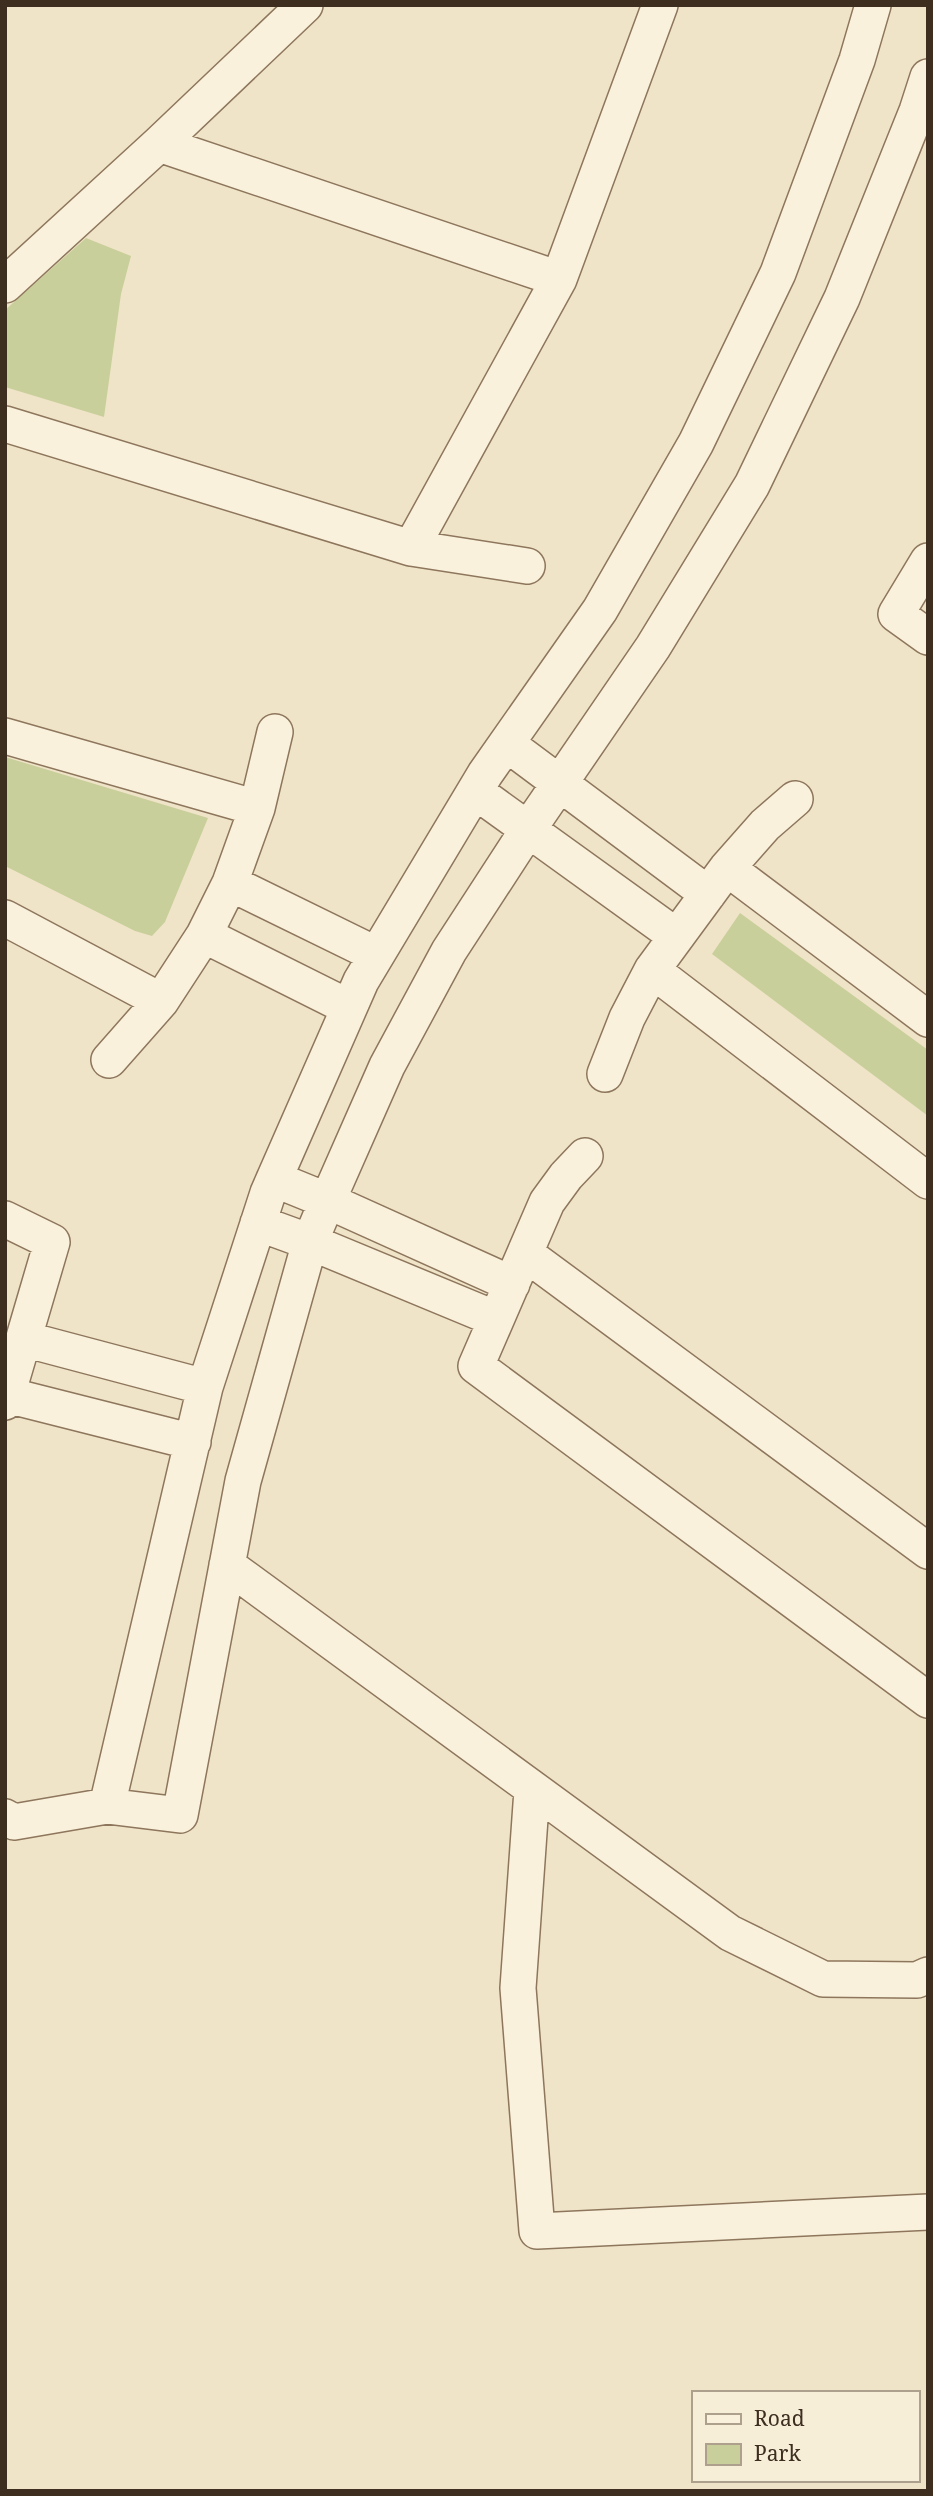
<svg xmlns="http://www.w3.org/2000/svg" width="933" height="2496" viewBox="0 0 933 2496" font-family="'Noto Serif',serif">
<rect width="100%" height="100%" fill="#f0e4c8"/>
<!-- green -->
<path fill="#c9cf9b" d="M 86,238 L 131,256 L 121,294 L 104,417 L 5,387 L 5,310 Z
M 5,757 L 208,818 L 165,922 L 152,936 L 135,931 L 5,866 Z
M 740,913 L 928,1050 L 928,1116 L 712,954 Z"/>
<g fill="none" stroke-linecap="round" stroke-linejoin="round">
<defs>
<path id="street" d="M 873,5 L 857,60 L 778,273 L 696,443 L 600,610 L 485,774 L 361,981 L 268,1193 L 205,1387 L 107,1806 L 180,1815 L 243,1481 L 310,1242 L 320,1218 L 387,1066 L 449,951 L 529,828 L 653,647 L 752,485 L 842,298 L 917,111 L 928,77
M 159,144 L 559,279
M 5,285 L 159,144 L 305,5
M 5,424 L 411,548 L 527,566
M 411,548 L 559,279 L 660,5
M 928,561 L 896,614 L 928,637
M 5,736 L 257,808
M 507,744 L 708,894
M 475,791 L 676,936
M 727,868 L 928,1019
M 230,883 L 375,954
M 5,918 L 161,1001
M 204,935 L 348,1007
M 652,970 L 928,1181
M 109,1060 L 161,1001 L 204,935 L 230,883 L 257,808 L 275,732
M 605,1074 L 627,1018 L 652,970 L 727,868 L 765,825 L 795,799
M 585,1156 L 566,1176 L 547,1202 L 476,1366 L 928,1700
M 274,1179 L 328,1201 L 512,1284
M 5,1219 L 52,1242 L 5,1402
M 258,1223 L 310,1242 L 496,1319
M 526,1254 L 928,1551
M 24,1339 L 205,1387
M 7,1395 L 193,1442
M 227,1565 L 730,1933 L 823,1979 L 917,1980 L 928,1975
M 532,1790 L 518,1988 L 537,2231 L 928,2212
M 5,1817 L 14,1822 L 107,1806"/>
</defs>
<!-- street casing -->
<use href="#street" stroke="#8d765c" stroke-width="38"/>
<!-- street -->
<use href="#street" stroke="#faf1dc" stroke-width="35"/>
</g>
<!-- border -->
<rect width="933" height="2496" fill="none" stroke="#3d2e20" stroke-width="14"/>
<!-- legend -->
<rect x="692" y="2391" width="228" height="91" fill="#f7eed8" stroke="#ada18e" stroke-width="2"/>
<rect x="706" y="2414" width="35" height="10" fill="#faf1dc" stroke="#ada18e" stroke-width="2"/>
<text x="754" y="2426" font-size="21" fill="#3d2e20">Road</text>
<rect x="706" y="2444" width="35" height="21" fill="#c9cf9b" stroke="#ada18e" stroke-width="2"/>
<text x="754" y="2461" font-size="21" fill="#3d2e20">Park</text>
</svg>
